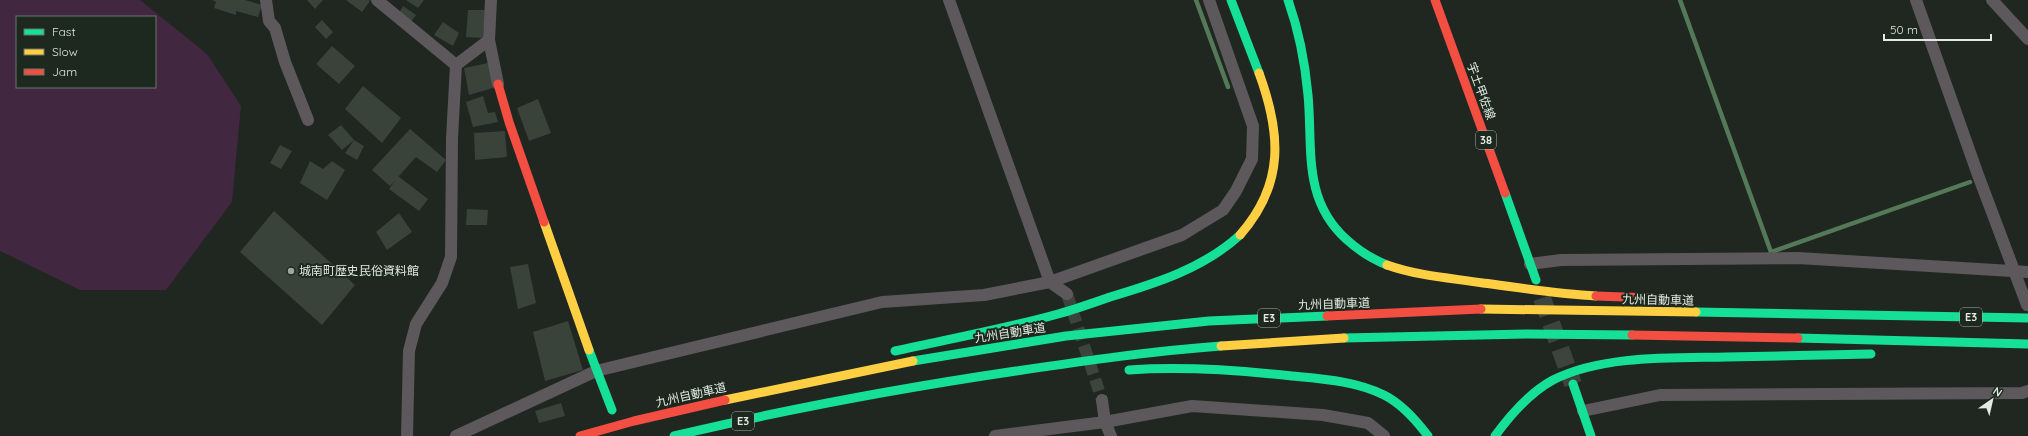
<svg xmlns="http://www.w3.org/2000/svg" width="2028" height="436" viewBox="0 0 2028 436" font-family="Quicksand,'Noto Sans JP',sans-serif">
<rect width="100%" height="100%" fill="#202620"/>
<!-- green -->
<path fill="#41273f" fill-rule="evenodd" d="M 0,0 L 140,0 L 207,54 L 241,106 L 232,202 L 166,290 L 80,290 L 0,251 ZM 17,17 L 155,17 L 155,87 L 17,87 Z"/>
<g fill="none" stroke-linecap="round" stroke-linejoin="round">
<!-- stream -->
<path stroke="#537958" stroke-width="4.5" d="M 1196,0 L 1228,87
M 1680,0 L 1771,252 L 1970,182"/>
</g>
<!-- building -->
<path fill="#39433a" d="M 212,0 L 245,0 L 262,5 L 258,17 L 236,11 L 236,15 L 214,8 L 216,2 Z
M 307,0 L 323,0 L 315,9 Z
M 346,0 L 369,0 L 370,1 L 362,12 Z
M 406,0 L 424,0 L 418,8 Z
M 403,6 L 416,15 L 409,24 L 398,15 Z
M 468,10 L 485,10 L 483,38 L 466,37 Z
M 322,20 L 333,32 L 326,39 L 315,27 Z
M 443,22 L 459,33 L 453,46 L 434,35 Z
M 332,46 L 355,66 L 339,84 L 316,64 Z
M 488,63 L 493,88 L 469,95 L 464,68 Z
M 363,86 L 401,118 L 382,143 L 345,109 Z
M 483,96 L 488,113 L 495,112 L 498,122 L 473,127 L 466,102 Z
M 538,99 L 551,133 L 529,141 L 517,108 Z
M 341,125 L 354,140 L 342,150 L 328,135 Z
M 410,129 L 446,160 L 437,172 L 416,157 L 390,186 L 372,170 Z
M 505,131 L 507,157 L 475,160 L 474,133 Z
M 354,140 L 364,146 L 357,160 L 345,153 Z
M 280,145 L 292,151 L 281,169 L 270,163 Z
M 310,161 L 323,169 L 332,161 L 345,170 L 327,200 L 300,183 Z
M 398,176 L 428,199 L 419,211 L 389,189 Z
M 467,209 L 488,210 L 487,225 L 466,225 Z
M 274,211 L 355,285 L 322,325 L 240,252 Z
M 399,213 L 412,232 L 387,250 L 376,232 Z
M 528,264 L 536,303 L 518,309 L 510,267 Z
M 568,321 L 583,370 L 545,381 L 533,332 Z
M 561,403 L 565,416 L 539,423 L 535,411 Z"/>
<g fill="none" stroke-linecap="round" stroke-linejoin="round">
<!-- street-tunnel -->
<path stroke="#3d433d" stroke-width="12" stroke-dasharray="12 6" stroke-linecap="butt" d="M 1067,294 L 1102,400"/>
<!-- primary-tunnel -->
<path stroke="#3d433d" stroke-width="18" stroke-dasharray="18 9" stroke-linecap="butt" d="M 1542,298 L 1573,384"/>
<!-- street -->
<path stroke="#5c585c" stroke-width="12" d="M 266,0 L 269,21 L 275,28 L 285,62 L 308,120
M 377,0 L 456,65
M 491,0 L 489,40 L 498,84
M 949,0 L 1050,282 L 1067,294
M 1916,0 L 1978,175 L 2027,305
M 1992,0 L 2028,39
M 456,65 L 489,40
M 1530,264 L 1561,260 L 1798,258 L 2028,272
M 1102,400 L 1105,422 L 1111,436
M 1583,411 L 1660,395 L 2022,393 L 2028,391
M 407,436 L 409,351 L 416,324 L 442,283 L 451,257 L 452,138 L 456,65
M 456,436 L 596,371 L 882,302 L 984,295 L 1050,282 L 1182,235 L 1223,210 L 1236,191 L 1252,159 L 1253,126 L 1209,0
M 995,436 L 1105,422 L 1192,406 L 1323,415 L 1368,423 L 1384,436"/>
<!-- fast -->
<path stroke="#16e098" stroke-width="9" d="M 1231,0 L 1259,73
M 1288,0 C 1299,31 1305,62 1308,95 C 1313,148 1302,199 1346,239 C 1358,250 1372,259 1387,265
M 1505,193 L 1536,280
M 1696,312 L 2028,318
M 1344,338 L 1528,334 L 1632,335
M 1798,338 L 2028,344
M 589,350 L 612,410
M 895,351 C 949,339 1004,329 1058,314 C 1076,309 1093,303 1110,297 C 1157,283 1204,268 1240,235
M 913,361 L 1066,336 L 1209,321 L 1327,316
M 1129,370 C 1184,366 1238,370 1292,376 C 1323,379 1356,381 1384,395 C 1402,404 1416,420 1428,436
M 1573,384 L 1591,436
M 674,436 C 787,409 901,388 1016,371 C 1084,361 1152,351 1221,346
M 1495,436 C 1511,414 1529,393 1553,380 C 1602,355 1672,358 1726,357 C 1774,356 1823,355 1871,354"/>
<!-- slow -->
<path stroke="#ffcf43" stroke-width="9" d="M 544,222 L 589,350
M 1240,235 C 1285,184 1281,133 1259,73
M 1387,265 C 1418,276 1451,278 1483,283 C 1521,288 1558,294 1596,296
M 1481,309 L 1696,312
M 1221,346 L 1344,338
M 725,400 L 913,361"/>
<!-- jam -->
<path stroke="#f24e42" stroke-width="9" d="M 1435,0 L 1505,193
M 498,84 L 509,122 L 544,222
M 1596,296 L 1652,298
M 1327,316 L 1481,309
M 1632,335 L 1798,338
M 580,436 L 634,421 L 725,400"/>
</g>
<!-- markers -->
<circle fill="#9da59e" stroke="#1d291e" stroke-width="1.5" cx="291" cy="271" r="4"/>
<g text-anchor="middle" stroke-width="4" stroke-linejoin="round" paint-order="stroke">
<!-- shield labels -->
<g fill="#1d291e" stroke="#a6afa7" stroke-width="1">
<rect x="1476" y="131" width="20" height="18" rx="3"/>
<rect x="1960" y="308" width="22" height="18" rx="3"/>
<rect x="1258" y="309" width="22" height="18" rx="3"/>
<rect x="732" y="412" width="22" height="18" rx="3"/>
</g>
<g font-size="11" font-weight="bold" fill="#e1e9e2">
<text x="1486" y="144">38</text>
<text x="1971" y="321">E3</text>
<text x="1269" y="322">E3</text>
<text x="743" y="425">E3</text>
</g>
<!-- street labels -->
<g font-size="12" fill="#e1e9e2" stroke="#1d291e">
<text transform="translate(1481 91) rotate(70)" y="4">宇土甲佐線</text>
<text transform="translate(1658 300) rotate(1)" y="4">九州自動車道</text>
<text transform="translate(1334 304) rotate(-2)" y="4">九州自動車道</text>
<text transform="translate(1010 333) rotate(-9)" y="4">九州自動車道</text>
<text transform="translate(691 395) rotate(-13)" y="4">九州自動車道</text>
</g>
<!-- poi labels -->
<g font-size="12" fill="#e1e9e2" stroke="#1d291e" text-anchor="start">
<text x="299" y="275">城南町歴史民俗資料館</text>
</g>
</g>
<!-- legend -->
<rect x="16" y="16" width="140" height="72" fill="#1d291e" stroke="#6b766c"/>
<rect x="24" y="29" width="20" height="6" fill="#16e098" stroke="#6b766c"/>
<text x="52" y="36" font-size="12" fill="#e1e9e2">Fast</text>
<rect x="24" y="49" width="20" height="6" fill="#ffcf43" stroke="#6b766c"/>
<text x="52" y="56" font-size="12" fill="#e1e9e2">Slow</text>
<rect x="24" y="69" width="20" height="6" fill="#f24e42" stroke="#6b766c"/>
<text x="52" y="76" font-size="12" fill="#e1e9e2">Jam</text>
<!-- north arrow -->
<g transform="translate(1992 400) rotate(34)" stroke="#1d291e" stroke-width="3" paint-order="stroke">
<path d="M0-3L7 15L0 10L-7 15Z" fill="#e1e9e2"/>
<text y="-6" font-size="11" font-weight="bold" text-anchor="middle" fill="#e1e9e2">N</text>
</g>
<!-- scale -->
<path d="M1884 34v6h107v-6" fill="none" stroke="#e1e9e2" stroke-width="2"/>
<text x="1890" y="34" font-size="12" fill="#e1e9e2" stroke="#1d291e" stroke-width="3" paint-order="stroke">50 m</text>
</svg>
